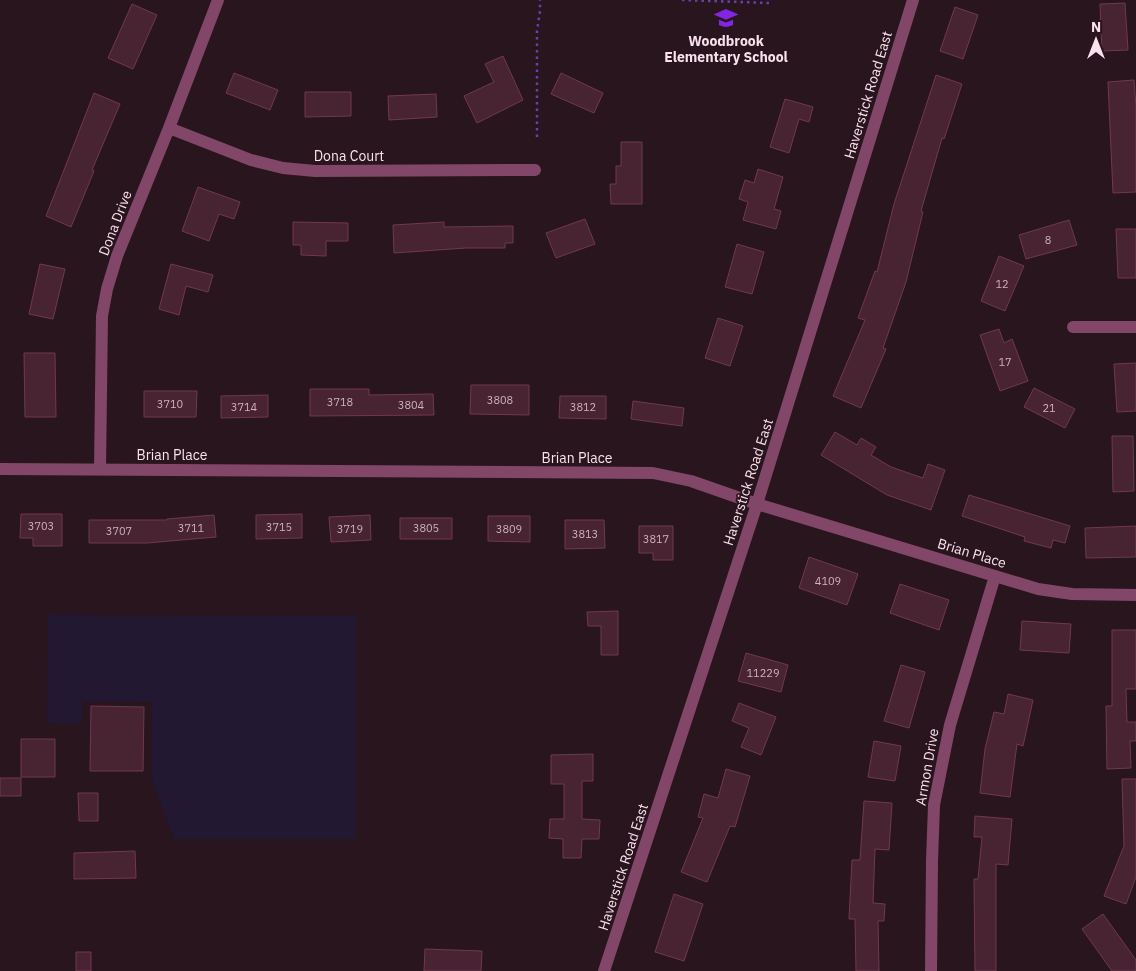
<svg xmlns="http://www.w3.org/2000/svg" width="1136" height="971" viewBox="0 0 1136 971" font-family="'IBM Plex Sans',sans-serif">
<rect width="100%" height="100%" fill="#29151e"/>
<!-- green -->
<path fill="#221832" d="M 48,615 L 356,616 L 356,839 L 174,839 L 152,779 L 152,702 L 82,701 L 82,724 L 47,723 Z"/>
<!-- building -->
<path fill="#482332" stroke="#71384f" d="M 1125,3 L 1128,50 L 1102,51 L 1100,4 Z
M 132,4 L 157,15 L 133,69 L 108,58 Z
M 955,7 L 978,15 L 963,59 L 940,51 Z
M 503,56 L 523,100 L 477,123 L 464,96 L 494,82 L 485,64 Z
M 234,73 L 278,90 L 270,110 L 226,93 Z
M 561,73 L 603,93 L 594,113 L 551,94 Z
M 936,75 L 962,84 L 944,139 L 942,138 L 921,211 L 923,212 L 906,282 L 883,348 L 886,349 L 861,408 L 833,396 L 865,320 L 858,318 L 875,271 L 877,272 L 894,204 Z
M 1134,80 L 1136,107 L 1136,192 L 1113,193 L 1108,82 Z
M 305,92 L 351,92 L 351,116 L 305,117 Z
M 94,93 L 120,104 L 92,170 L 94,171 L 71,227 L 46,216 Z
M 436,94 L 437,117 L 389,120 L 388,96 Z
M 785,99 L 813,107 L 809,122 L 799,119 L 789,153 L 770,147 Z
M 621,142 L 642,142 L 642,204 L 611,204 L 610,184 L 616,184 L 616,166 L 621,166 Z
M 758,169 L 783,177 L 774,209 L 781,211 L 776,229 L 743,220 L 748,202 L 739,199 L 745,180 L 754,183 Z
M 198,187 L 240,202 L 234,219 L 219,214 L 209,241 L 182,231 Z
M 585,219 L 595,244 L 556,258 L 546,233 Z
M 1069,220 L 1077,245 L 1026,259 L 1019,235 Z
M 293,222 L 348,223 L 348,241 L 326,241 L 326,256 L 301,255 L 301,245 L 293,245 Z
M 444,222 L 444,227 L 513,226 L 513,243 L 505,243 L 505,248 L 466,248 L 394,253 L 393,225 Z
M 1116,229 L 1136,229 L 1136,278 L 1118,278 Z
M 737,244 L 764,252 L 752,294 L 725,287 Z
M 999,256 L 1024,266 L 1005,311 L 981,301 Z
M 40,264 L 65,269 L 53,319 L 29,314 Z
M 171,264 L 213,275 L 208,292 L 186,286 L 179,315 L 159,309 Z
M 718,318 L 743,326 L 730,366 L 705,358 Z
M 999,329 L 1004,343 L 1012,339 L 1028,381 L 1000,391 L 980,335 Z
M 24,353 L 55,353 L 56,417 L 25,417 Z
M 1136,363 L 1136,411 L 1117,412 L 1114,364 Z
M 471,385 L 529,385 L 529,415 L 470,414 Z
M 1034,388 L 1075,409 L 1065,428 L 1024,407 Z
M 310,389 L 369,389 L 369,395 L 433,394 L 434,415 L 310,416 Z
M 144,391 L 197,391 L 196,417 L 144,417 Z
M 268,395 L 268,417 L 221,418 L 221,396 Z
M 560,396 L 606,396 L 606,419 L 559,418 Z
M 633,401 L 684,408 L 682,426 L 631,419 Z
M 835,432 L 857,445 L 861,438 L 876,447 L 871,455 L 891,467 L 923,478 L 928,464 L 945,470 L 931,510 L 887,495 L 821,455 Z
M 1112,436 L 1133,436 L 1134,491 L 1113,492 Z
M 969,495 L 1070,526 L 1065,543 L 1053,540 L 1051,548 L 1024,541 L 1025,537 L 962,516 Z
M 21,514 L 62,514 L 62,546 L 33,546 L 33,538 L 20,538 Z
M 302,514 L 302,538 L 256,539 L 256,515 Z
M 214,515 L 216,537 L 147,543 L 89,543 L 89,520 L 167,520 L 167,519 Z
M 370,515 L 371,540 L 331,542 L 329,517 Z
M 488,516 L 530,516 L 530,542 L 488,541 Z
M 400,518 L 452,518 L 452,539 L 400,539 Z
M 565,520 L 604,520 L 605,548 L 565,549 Z
M 639,526 L 673,526 L 673,560 L 653,560 L 653,553 L 639,553 Z
M 1136,526 L 1136,557 L 1086,558 L 1085,528 Z
M 809,557 L 858,574 L 847,605 L 799,588 Z
M 900,584 L 949,600 L 939,630 L 890,613 Z
M 618,611 L 618,655 L 601,655 L 601,626 L 588,626 L 587,612 Z
M 1022,621 L 1071,624 L 1069,653 L 1020,650 Z
M 1112,630 L 1136,630 L 1136,689 L 1126,689 L 1127,722 L 1136,722 L 1136,741 L 1130,741 L 1131,768 L 1107,769 L 1106,706 L 1112,706 Z
M 746,653 L 788,665 L 781,692 L 738,681 Z
M 901,665 L 925,672 L 909,728 L 884,721 Z
M 1008,694 L 1033,700 L 1023,746 L 1017,744 L 1010,797 L 980,793 L 985,749 L 994,712 L 1004,714 Z
M 739,703 L 776,717 L 761,755 L 741,747 L 749,728 L 732,721 Z
M 91,706 L 144,707 L 143,771 L 90,771 Z
M 21,739 L 55,739 L 55,777 L 21,777 Z
M 874,741 L 901,746 L 895,781 L 868,777 Z
M 593,754 L 593,781 L 582,781 L 582,819 L 600,820 L 599,839 L 582,839 L 581,858 L 563,858 L 563,839 L 549,838 L 550,819 L 564,819 L 564,784 L 551,784 L 551,755 Z
M 726,769 L 750,776 L 735,827 L 730,826 L 707,882 L 681,872 L 703,818 L 698,817 L 704,794 L 718,798 Z
M 0,778 L 21,778 L 21,796 L 0,796 Z
M 1122,779 L 1136,779 L 1136,877 L 1126,904 L 1104,896 L 1124,846 Z
M 78,793 L 98,793 L 98,821 L 79,821 Z
M 864,801 L 892,803 L 889,850 L 875,849 L 873,903 L 885,904 L 884,921 L 878,921 L 879,971 L 856,971 L 855,919 L 849,919 L 852,860 L 860,860 Z
M 975,816 L 1012,819 L 1008,865 L 996,864 L 996,971 L 975,971 L 974,879 L 978,879 L 982,837 L 974,837 Z
M 135,851 L 136,878 L 74,879 L 74,853 Z
M 674,894 L 703,904 L 684,961 L 655,952 Z
M 1103,914 L 1136,960 L 1136,971 L 1112,971 L 1082,929 Z
M 425,949 L 482,951 L 481,971 L 424,971 Z
M 76,952 L 91,952 L 91,971 L 76,971 Z"/>
<g fill="none" stroke-linecap="round" stroke-linejoin="round">
<!-- path -->
<path stroke="#6642ae" stroke-width="2.5" stroke-dasharray="2.5 4" stroke-linecap="butt" d="M 682,0 L 770,3 L 770,0
M 537,137 L 537,31 L 540,11 L 540,0"/>
<!-- minor -->
<path stroke="#824668" stroke-width="12" d="M 169,128 L 251,160 L 283,168 L 315,171 L 535,170
M 1073,327 L 1136,327
M 0,469 L 653,473 L 691,481 L 757,504 L 1038,589 L 1072,594 L 1136,595
M 100,469 L 102,316 L 107,289 L 117,256 L 169,128 L 218,0
M 604,971 L 757,504 L 913,0
M 931,971 L 932,861 L 934,805 L 950,725 L 995,576"/>
</g>
<!-- icons -->
<defs>
<symbol id="school-bare" viewBox="-9 -9 18 18"><path d="M0-5L7-2L0 1L-7-2ZM-4 1L0 2.5L4 1V4Q0 6-4 4Z" fill="#8326e2" stroke="#29151e" stroke-width="2.5" paint-order="stroke"/></symbol>
</defs>
<g fill-rule="evenodd">
<use href="#school-bare" x="710" y="2" width="32" height="32"/>
</g>
<g text-anchor="middle" stroke-width="4" stroke-linejoin="round" paint-order="stroke">
<!-- number labels -->
<g font-size="11" fill="#ceb2bf">
<text x="1048" y="244">8</text>
<text x="1002" y="288">12</text>
<text x="1005" y="366">17</text>
<text x="500" y="404">3808</text>
<text x="340" y="406">3718</text>
<text x="170" y="408">3710</text>
<text x="411" y="409">3804</text>
<text x="244" y="411">3714</text>
<text x="583" y="411">3812</text>
<text x="1049" y="412">21</text>
<text x="41" y="530">3703</text>
<text x="279" y="531">3715</text>
<text x="191" y="532">3711</text>
<text x="426" y="532">3805</text>
<text x="350" y="533">3719</text>
<text x="509" y="533">3809</text>
<text x="119" y="535">3707</text>
<text x="585" y="538">3813</text>
<text x="656" y="543">3817</text>
<text x="828" y="585">4109</text>
<text x="763" y="677">11229</text>
</g>
<!-- poi labels -->
<g font-size="14" font-weight="bold" fill="#fbe1ee" stroke="#29151e">
<text x="726" y="46">Woodbrook<tspan x="726" dy="16">Elementary School</tspan></text>
</g>
<!-- street labels -->
<g font-size="14" fill="#fbe1ee" stroke="#29151e">
<text transform="translate(868 95) rotate(-73)" y="5">Haverstick Road East</text>
<text x="349" y="161">Dona Court</text>
<text transform="translate(115 223) rotate(-69)" y="5">Dona Drive</text>
<text x="172" y="460">Brian Place</text>
<text x="577" y="463">Brian Place</text>
<text transform="translate(748 482) rotate(-72)" y="5">Haverstick Road East</text>
<text transform="translate(972 553) rotate(17)" y="5">Brian Place</text>
<text transform="translate(927 767) rotate(-80)" y="5">Armon Drive</text>
<text transform="translate(623 867) rotate(-72)" y="5">Haverstick Road East</text>
</g>
</g>
<!-- north arrow -->
<g transform="translate(1096 40)" stroke="#29151e" stroke-width="4" paint-order="stroke">
<path d="M0-4L9 19L0 12L-9 19Z" fill="#fbe1ee"/>
<text y="-8" font-size="14" font-weight="bold" text-anchor="middle" fill="#fbe1ee">N</text>
</g>
</svg>
